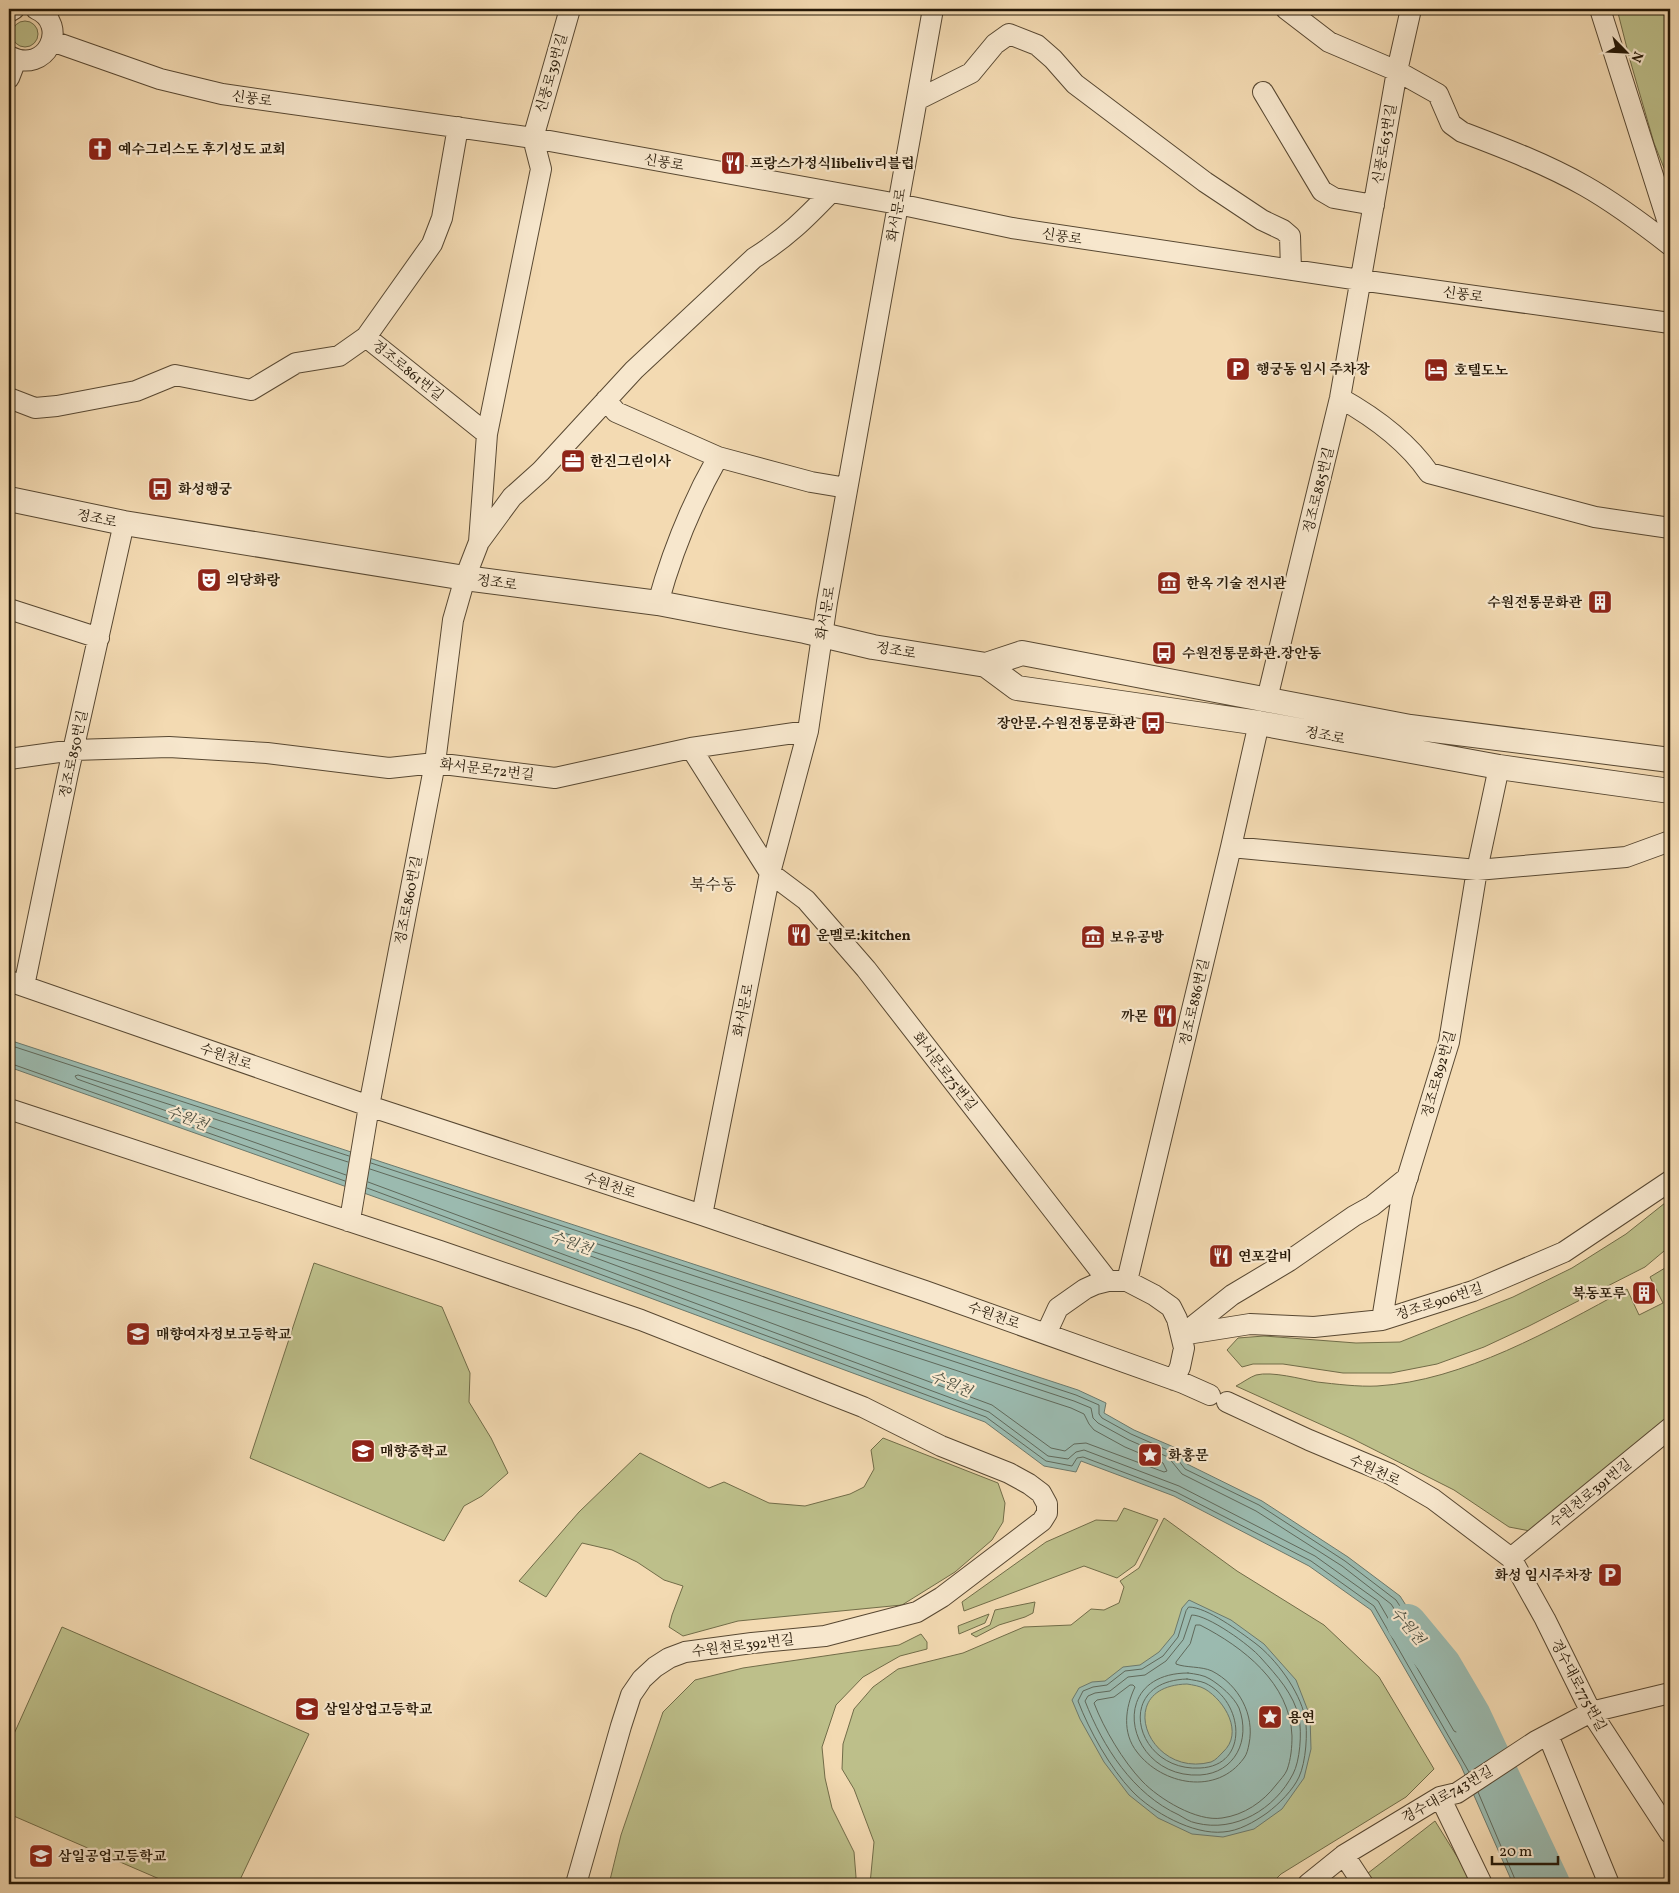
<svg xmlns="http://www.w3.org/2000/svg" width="1679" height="1893" viewBox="0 0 1679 1893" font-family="Vollkorn,'Noto Serif KR',serif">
<rect width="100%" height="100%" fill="#f3dab2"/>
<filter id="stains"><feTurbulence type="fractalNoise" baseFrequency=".004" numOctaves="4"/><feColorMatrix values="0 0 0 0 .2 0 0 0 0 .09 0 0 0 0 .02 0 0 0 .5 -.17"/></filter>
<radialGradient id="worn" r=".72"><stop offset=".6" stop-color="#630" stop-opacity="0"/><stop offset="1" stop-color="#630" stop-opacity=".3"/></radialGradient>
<!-- green -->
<path fill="#bdbf8a" stroke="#716c48" d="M 1617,9 L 1670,9 L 1670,190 L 1666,173 L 1654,143 L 1630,60 Z
M12 34a13 13 0 1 1 26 0a13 13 0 1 1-26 0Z
M 1670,1199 L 1670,1246 L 1645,1267 L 1529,1326 L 1484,1347 L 1437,1364 L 1391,1373 L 1343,1373 L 1283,1364 L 1253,1364 L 1242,1367 L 1227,1350 L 1238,1338 L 1264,1336 L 1356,1343 L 1400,1342 L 1513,1297 L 1572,1268 L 1626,1234 Z
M 314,1263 L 442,1307 L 470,1373 L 469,1402 L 491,1438 L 508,1473 L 482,1496 L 464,1506 L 444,1541 L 250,1458 Z
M 1670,1265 L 1670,1420 L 1530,1531 L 1509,1527 L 1454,1490 L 1353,1439 L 1236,1386 C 1242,1383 1250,1377 1256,1375 C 1272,1371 1301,1379 1317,1382 C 1335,1384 1359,1387 1377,1386 C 1463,1381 1553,1329 1627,1289 L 1639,1315 L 1663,1303 L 1650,1277 Z
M 883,1438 L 998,1483 L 1005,1503 L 1003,1522 L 992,1540 L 955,1572 L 902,1605 L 738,1621 L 683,1636 L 669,1627 L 672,1615 L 683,1586 L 664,1580 L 637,1562 L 612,1550 L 582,1543 L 546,1597 L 519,1581 L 579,1512 L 640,1453 L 709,1488 L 724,1482 L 769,1503 L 805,1506 L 850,1494 L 864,1487 L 874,1469 L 871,1450 Z
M 1124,1508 L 1158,1520 L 1135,1565 L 1117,1578 L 1084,1566 L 964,1611 L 962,1602 L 1046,1542 L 1096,1520 L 1117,1521 Z
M 1164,1518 L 1237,1571 L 1324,1625 L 1379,1677 L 1434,1769 L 1406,1797 L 1281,1874 L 1271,1884 L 870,1884 L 874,1842 L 854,1789 L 842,1769 L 843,1744 L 854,1709 L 873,1687 L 898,1669 L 963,1653 L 1024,1627 L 1071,1625 L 1091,1609 L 1104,1610 L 1119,1603 L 1124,1587 L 1120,1581 L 1139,1568 Z
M 1035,1602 L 1033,1613 L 1025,1617 L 999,1625 L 976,1637 L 971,1634 L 990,1625 L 995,1610 Z
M 989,1614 L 985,1623 L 959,1634 L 958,1626 Z
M 62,1627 L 309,1734 L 238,1884 L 171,1884 L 9,1814 L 9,1745 Z
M 921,1634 L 927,1642 L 927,1649 L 900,1656 L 863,1677 L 836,1705 L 822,1747 L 825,1778 L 832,1808 L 854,1852 L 856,1877 L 855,1884 L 609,1884 L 621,1835 L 663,1712 L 695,1680 L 743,1668 L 899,1645 Z
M 1435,1821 L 1474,1884 L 1354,1884 Z"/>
<!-- water -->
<path fill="#9bbaaf" stroke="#6c796c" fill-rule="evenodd" d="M 9,1040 L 1078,1390 L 1106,1403 L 1104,1413 L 1134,1430 L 1176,1448 L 1187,1464 L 1262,1501 L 1348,1557 L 1400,1596 L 1434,1649 L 1543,1884 L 1513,1884 L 1461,1766 L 1371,1610 L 1309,1566 L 1174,1496 L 1081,1461 L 1076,1472 L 1044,1466 L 985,1422 L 437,1219 L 9,1067 Z
M 1189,1600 L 1231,1620 L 1264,1644 L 1296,1680 L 1310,1716 L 1311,1749 L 1304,1778 L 1282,1809 L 1254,1829 L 1223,1837 L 1192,1834 L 1158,1818 L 1129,1795 L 1104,1762 L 1080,1719 L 1072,1700 L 1079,1688 L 1092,1682 L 1105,1681 L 1123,1667 L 1140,1665 L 1159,1652 L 1174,1634 L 1182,1608 ZM 1187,1684 C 1193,1685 1200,1686 1205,1689 C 1225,1701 1244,1733 1223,1752 C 1219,1756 1216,1760 1211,1762 C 1148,1779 1112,1686 1187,1684 Z"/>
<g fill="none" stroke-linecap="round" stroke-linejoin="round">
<!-- shore -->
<path stroke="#60695b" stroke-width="1" d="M 9,1045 L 349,1156
M 9,1063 L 345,1181
M 371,1163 L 1076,1395 L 1099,1405 L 1099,1414 L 1102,1418 L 1131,1434 L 1172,1452 L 1185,1469 L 1259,1505 L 1345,1561 L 1396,1600 L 1429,1651 L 1481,1764
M 346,1175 L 77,1079 L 75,1076 L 78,1075 L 348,1162
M 368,1182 L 989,1412 L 1048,1456 L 1068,1459 L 1076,1452 L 1084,1450 L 1179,1486 L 1315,1556 L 1378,1601 L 1454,1731 L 1456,1732 L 1458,1731 L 1424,1654 L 1391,1604 L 1342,1566 L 1256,1511 L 1182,1474 L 1168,1457 L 1129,1440 L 1098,1423 L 1093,1418 L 1091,1408 L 1074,1401 L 370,1169
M 367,1188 L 986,1417 L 1046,1461 L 1072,1466 L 1077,1458 L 1083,1457 L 1176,1492 L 1311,1561 L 1374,1606 L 1469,1772
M 576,1246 L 1071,1408 L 1084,1414 L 1089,1424 L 1094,1430 L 1125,1447 L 1163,1463 L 1167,1471 L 1164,1472 L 1086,1443 L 1074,1444 L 1065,1451 L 1051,1448 L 992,1405 L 577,1251 Z
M 1189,1607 C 1207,1607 1240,1632 1255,1643 C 1276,1659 1299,1690 1305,1717 C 1308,1732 1306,1762 1299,1777 C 1293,1790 1279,1804 1267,1813 C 1254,1822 1239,1831 1223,1832 C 1193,1835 1152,1812 1132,1791 C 1110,1768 1089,1730 1078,1701 L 1083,1691 L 1093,1687 L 1107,1685 L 1125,1671 L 1142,1669 L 1163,1656 L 1178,1637 L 1186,1611 Z
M 1192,1615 C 1208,1615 1250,1645 1261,1658 C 1277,1676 1294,1694 1299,1718 C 1302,1733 1300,1761 1293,1774 C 1275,1809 1235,1833 1196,1823 C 1190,1822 1184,1818 1179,1815 C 1133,1794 1103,1747 1085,1701 L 1088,1696 L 1095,1693 L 1110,1691 L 1128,1677 L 1145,1675 L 1166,1661 L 1183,1640 Z
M 1196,1625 L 1200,1625 C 1243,1647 1290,1683 1292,1736 C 1292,1747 1291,1759 1287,1770 C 1285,1775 1280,1780 1276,1785 C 1263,1802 1244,1815 1222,1818 C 1197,1822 1159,1799 1142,1781 C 1123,1761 1104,1729 1094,1703 L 1097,1700 L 1114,1697 L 1130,1685 L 1133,1685 L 1135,1687 C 1125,1708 1122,1733 1137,1752 C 1162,1785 1217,1796 1244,1758 C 1247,1754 1248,1749 1249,1744 C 1255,1715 1239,1685 1212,1671 C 1201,1666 1186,1668 1176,1664 L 1176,1662 L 1190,1644 Z
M 1188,1673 C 1195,1674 1204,1675 1210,1679 C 1220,1685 1234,1697 1239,1708 C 1251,1740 1235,1773 1200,1775 C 1126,1779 1104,1673 1188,1673 Z
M 1187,1679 C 1193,1680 1200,1681 1205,1683 C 1244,1701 1250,1766 1200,1768 C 1135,1772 1112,1681 1187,1679 Z
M 1491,1784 L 1537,1884
M 1478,1792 L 1517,1884"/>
<!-- river -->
<path stroke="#9bbaaf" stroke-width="40" d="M 1407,1624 L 1441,1665 L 1471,1716 L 1550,1884"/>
<defs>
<path id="minor" d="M 1286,9 L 1329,42 L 1397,71 L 1438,94 L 1451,124 L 1462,132 C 1504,148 1546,164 1585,186 C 1615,203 1643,224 1670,245
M 1600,9 L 1670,229
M 9,12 L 14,9
M 52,41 L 160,79 L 222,94 L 533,138 L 898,204 L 1012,228 L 1360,280 L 1670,323
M 9,56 C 47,76 70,24 36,9
M 9,78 L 16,60
M 1263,92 L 1322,191 L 1334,198 L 1374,205
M 917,100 L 971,73 L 995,44 L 1009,34 L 1037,45 L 1053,59 L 1075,84 L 1205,182 L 1262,220 L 1283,230 L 1290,236 L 1291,270
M 366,337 L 487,434
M 9,398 L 35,408 L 57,406 L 136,391 L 175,375 L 251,390 L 296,363 L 339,356 L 366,337 L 432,244 L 442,218 L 458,127
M 1340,398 C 1374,417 1407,441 1429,473 L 1595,517 L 1670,528
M 606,400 L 616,412 L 718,457 L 811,482 L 847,488
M 479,542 L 512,497 L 541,471 L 634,370 L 754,258 C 787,237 805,219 831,192
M 658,603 C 672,552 692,503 718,457
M 9,609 L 99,638
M 1267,699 L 1340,398 L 1397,71 L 1411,9
M 691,748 L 770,873 L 806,900 L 866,969 L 1108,1281
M 9,759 L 74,750 L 169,747 L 267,753 L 389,768 L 435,763 L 555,778 L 691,748 L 808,731
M 1231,847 L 1477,870 L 1626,857 L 1670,841
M 9,981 L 369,1106 L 702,1215 L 925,1291 L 1183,1383 L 1210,1395
M 24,986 L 68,773 L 124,523
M 9,1109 L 440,1251 L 641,1320 L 863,1407 L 941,1446 L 1009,1473 L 1029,1484 L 1041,1493 L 1047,1504 L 1047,1513 L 1042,1521 L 942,1597 L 917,1612 L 825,1636 L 752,1643 L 685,1652 L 669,1658 L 655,1667 L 642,1679 L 631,1695 L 621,1726 L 576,1884
M 702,1215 L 770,873 L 808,731 L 827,602 L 933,9
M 348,1221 L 351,1214 L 369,1106 L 435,763 L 453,620 L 465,578 L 479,542 L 487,434 L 541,169 L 533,138 L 570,9
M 1127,1281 L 1231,847 L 1259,723
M 1382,1320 L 1402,1195 L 1449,1042 L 1477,870 L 1499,767
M 1046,1334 L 1058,1308 L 1085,1289 L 1096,1284 L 1108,1281 L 1127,1281 L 1154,1295 L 1171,1307 L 1177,1319 L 1184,1348 L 1180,1367 L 1174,1380
M 1183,1334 L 1232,1295 L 1289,1261 L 1354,1216 L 1372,1206 L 1408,1177
M 1181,1335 L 1250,1324 L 1314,1327 L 1382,1320 L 1473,1291 L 1564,1252 L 1670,1181
M 1227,1402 L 1309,1440 L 1390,1474 L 1433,1499 L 1511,1558 L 1545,1619 L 1591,1712 L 1670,1833
M 1511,1558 L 1670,1428
M 1548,1735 L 1609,1884
M 1440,1797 L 1482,1884
M 1344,1855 L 1363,1884
M 1308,1884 L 1344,1855 L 1440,1797 L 1457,1793 L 1536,1741 L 1591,1712 L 1670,1693"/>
<path id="tertiary" d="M 9,499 L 124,523 L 465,578 L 658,603 L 805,631 L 873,647 L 986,665 L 1017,688 L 1259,723 L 1499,767 L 1670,791
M 986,665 L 1022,653 L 1410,727 L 1670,760"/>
</defs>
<!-- minor casing -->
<use href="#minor" stroke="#584832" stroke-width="22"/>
<!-- tertiary casing -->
<use href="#tertiary" stroke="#584832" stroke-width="26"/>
<!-- minor -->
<use href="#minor" stroke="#f7e7cd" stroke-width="20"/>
<!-- tertiary -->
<use href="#tertiary" stroke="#f7e7cd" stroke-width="24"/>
</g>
<!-- icons -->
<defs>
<symbol id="church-square" viewBox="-11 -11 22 22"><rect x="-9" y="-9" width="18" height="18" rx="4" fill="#8f2418" stroke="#f7e7cd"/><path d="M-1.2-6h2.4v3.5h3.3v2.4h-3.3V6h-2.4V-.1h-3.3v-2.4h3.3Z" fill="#fff"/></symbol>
<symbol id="restaurant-square" viewBox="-11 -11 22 22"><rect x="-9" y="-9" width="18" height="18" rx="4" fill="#8f2418" stroke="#f7e7cd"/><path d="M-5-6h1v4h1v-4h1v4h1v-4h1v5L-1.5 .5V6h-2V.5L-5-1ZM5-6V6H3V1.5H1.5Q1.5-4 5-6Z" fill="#fff"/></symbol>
<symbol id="parking-square" viewBox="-11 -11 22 22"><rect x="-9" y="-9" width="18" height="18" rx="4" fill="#8f2418" stroke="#f7e7cd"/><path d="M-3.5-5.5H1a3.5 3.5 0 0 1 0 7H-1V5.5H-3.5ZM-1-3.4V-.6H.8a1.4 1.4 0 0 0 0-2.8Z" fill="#fff"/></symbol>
<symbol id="hotel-square" viewBox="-11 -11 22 22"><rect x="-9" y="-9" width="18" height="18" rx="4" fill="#8f2418" stroke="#f7e7cd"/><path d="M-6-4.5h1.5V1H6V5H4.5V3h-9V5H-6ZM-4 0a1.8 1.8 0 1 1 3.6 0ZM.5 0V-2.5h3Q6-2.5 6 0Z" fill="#fff"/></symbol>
<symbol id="office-square" viewBox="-11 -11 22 22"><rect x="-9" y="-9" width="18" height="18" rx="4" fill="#8f2418" stroke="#f7e7cd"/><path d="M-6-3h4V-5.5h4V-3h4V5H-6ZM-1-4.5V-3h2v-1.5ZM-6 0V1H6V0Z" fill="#fff"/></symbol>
<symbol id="bus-square" viewBox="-11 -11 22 22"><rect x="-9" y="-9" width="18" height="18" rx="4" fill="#8f2418" stroke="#f7e7cd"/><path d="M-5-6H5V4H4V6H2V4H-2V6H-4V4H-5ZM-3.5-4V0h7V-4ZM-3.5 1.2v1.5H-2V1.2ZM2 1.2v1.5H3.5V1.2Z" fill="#fff"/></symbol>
<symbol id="theatre-square" viewBox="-11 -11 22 22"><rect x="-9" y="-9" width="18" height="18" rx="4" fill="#8f2418" stroke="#f7e7cd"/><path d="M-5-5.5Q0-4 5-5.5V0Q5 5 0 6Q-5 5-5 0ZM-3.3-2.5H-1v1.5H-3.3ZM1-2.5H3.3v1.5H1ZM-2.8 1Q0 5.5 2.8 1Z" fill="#fff"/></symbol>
<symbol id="museum-square" viewBox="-11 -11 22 22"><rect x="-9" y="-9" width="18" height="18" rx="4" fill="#8f2418" stroke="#f7e7cd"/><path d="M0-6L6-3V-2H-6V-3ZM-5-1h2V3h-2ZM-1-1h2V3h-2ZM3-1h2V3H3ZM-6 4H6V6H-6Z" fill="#fff"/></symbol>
<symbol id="building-square" viewBox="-11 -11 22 22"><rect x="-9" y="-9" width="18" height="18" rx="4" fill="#8f2418" stroke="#f7e7cd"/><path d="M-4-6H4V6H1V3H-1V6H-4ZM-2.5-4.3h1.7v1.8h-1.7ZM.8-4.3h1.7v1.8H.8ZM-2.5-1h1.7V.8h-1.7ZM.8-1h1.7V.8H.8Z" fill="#fff"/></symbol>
<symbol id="school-square" viewBox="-11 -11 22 22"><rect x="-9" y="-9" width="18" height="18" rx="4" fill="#8f2418" stroke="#f7e7cd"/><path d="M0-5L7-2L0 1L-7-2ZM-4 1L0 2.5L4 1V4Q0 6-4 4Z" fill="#fff"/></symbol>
<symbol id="sight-square" viewBox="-11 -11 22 22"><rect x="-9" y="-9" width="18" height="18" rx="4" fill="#8f2418" stroke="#f7e7cd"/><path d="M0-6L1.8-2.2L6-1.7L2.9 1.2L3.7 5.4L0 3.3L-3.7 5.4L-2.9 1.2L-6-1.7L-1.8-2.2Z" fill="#fff"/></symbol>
</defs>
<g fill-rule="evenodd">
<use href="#church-square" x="86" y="135" width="28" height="28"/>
<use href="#restaurant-square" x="719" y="149" width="28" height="28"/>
<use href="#parking-square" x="1224" y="355" width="28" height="28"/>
<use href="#hotel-square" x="1422" y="356" width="28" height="28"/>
<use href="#office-square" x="559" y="447" width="28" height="28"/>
<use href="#bus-square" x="146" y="475" width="28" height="28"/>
<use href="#theatre-square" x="195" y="566" width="28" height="28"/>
<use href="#museum-square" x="1155" y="569" width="28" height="28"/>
<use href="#building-square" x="1586" y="588" width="28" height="28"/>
<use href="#bus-square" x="1150" y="639" width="28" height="28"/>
<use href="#bus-square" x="1139" y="709" width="28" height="28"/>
<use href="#restaurant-square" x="785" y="921" width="28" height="28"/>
<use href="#museum-square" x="1079" y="923" width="28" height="28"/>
<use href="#restaurant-square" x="1151" y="1002" width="28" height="28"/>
<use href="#restaurant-square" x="1207" y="1242" width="28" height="28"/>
<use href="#building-square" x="1630" y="1279" width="28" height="28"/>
<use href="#school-square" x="124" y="1320" width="28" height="28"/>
<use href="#school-square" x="349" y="1437" width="28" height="28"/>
<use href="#sight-square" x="1136" y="1441" width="28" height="28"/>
<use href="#parking-square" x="1596" y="1561" width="28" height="28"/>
<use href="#school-square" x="293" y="1695" width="28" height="28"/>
<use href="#sight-square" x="1256" y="1703" width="28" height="28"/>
<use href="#school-square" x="27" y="1842" width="28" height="28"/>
</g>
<g text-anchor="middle" stroke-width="4.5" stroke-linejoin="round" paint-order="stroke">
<!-- street labels -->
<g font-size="14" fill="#251807" stroke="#f7e7cd">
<text transform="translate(551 73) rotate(-74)" y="5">신풍로39번길</text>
<text transform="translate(252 98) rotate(8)" y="5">신풍로</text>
<text transform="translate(1384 144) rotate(-80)" y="5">신풍로63번길</text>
<text transform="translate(664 162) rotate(10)" y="5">신풍로</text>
<text transform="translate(896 215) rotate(-80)" y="5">화서문로</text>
<text transform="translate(1062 236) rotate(9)" y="5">신풍로</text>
<text transform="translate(1463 294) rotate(8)" y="5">신풍로</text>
<text transform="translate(408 370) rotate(39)" y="5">정조로861번길</text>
<text transform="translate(1318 490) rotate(-76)" y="5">정조로885번길</text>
<text transform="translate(97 518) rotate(12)" y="5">정조로</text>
<text transform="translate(497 582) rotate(8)" y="5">정조로</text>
<text transform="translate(825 613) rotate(-80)" y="5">화서문로</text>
<text transform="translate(896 650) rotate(10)" y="5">정조로</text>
<text transform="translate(1325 735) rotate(11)" y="5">정조로</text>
<text transform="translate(73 754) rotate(-78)" y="5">정조로850번길</text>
<text transform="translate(487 769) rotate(7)" y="5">화서문로72번길</text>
<text transform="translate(408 900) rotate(-79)" y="5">정조로860번길</text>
<text transform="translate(1194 1002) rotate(-77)" y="5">정조로886번길</text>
<text transform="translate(743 1010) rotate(-79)" y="5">화서문로</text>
<text transform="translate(226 1056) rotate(19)" y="5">수원천로</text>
<text transform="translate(945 1071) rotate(52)" y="5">화서문로75번길</text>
<text transform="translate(1438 1074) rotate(-74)" y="5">정조로892번길</text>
<text transform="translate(610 1185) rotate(18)" y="5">수원천로</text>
<text transform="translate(1439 1301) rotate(-18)" y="5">정조로906번길</text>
<text transform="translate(994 1315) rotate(20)" y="5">수원천로</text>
<text transform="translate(1375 1470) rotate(25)" y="5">수원천로</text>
<text transform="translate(1590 1493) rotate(-39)" y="5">수원천로391번길</text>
<text transform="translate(743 1645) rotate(-7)" y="5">수원천로392번길</text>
<text transform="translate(1579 1685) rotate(62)" y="5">경수대로775번길</text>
<text transform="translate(1447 1794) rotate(-29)" y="5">경수대로743번길</text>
</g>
<!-- poi labels -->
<g font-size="14" font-weight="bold" fill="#251807" stroke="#f7e7cd" text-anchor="start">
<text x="118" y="154">예수그리스도 후기성도 교회</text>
<text x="750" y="168">프랑스가정식libeliv리블럽</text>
<text x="1256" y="374">행궁동 임시 주차장</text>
<text x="1454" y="375">호텔도노</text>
<text x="590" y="466">한진그린이사</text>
<text x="178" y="494">화성행궁</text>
<text x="226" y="585">의당화랑</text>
<text x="1186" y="588">한옥 기술 전시관</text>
<text x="1582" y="607" text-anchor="end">수원전통문화관</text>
<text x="1182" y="658">수원전통문화관.장안동</text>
<text x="1136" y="728" text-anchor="end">장안문.수원전통문화관</text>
<text x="816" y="940">운멜로:kitchen</text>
<text x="1110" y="942">보유공방</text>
<text x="1148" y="1021" text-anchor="end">까몬</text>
<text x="1238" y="1261">연포갈비</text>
<text x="1626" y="1298" text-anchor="end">북동포루</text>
<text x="156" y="1339">매향여자정보고등학교</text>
<text x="380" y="1456">매향중학교</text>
<text x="1168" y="1460">화홍문</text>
<text x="1592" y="1580" text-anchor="end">화성 임시주차장</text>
<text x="324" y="1714">삼일상업고등학교</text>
<text x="1288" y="1722">용연</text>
<text x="58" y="1861">삼일공업고등학교</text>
</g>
<!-- water labels -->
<g font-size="15" font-style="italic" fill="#4e5142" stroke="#f7e7cd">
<text transform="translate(187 1118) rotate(21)" y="5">수원천</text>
<text transform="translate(571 1243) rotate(19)" y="5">수원천</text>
<text transform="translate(951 1384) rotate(23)" y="5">수원천</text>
<text transform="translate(1408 1626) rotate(50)" y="5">수원천</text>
</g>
<!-- quarter labels -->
<g font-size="16" fill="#251807" stroke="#f7e7cd">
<text x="713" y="890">북수동</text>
</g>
</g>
<!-- margin -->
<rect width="1679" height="1893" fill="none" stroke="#f3dab2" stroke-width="30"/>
<rect x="10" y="10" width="1659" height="1873" fill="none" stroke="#251807" stroke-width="2.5"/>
<rect x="15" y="15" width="1649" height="1863" fill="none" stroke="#251807"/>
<!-- north arrow -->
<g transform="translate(1626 52) rotate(114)" stroke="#f7e7cd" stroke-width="4" paint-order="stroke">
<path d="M0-4L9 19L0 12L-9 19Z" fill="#251807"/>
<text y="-8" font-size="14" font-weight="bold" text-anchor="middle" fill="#251807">N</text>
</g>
<!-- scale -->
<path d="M1492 1856v8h66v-8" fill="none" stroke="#251807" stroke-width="2.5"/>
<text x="1499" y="1856" font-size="15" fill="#251807" stroke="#f7e7cd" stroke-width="4" paint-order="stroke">20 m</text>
<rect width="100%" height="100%" filter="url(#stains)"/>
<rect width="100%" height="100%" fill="url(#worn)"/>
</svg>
